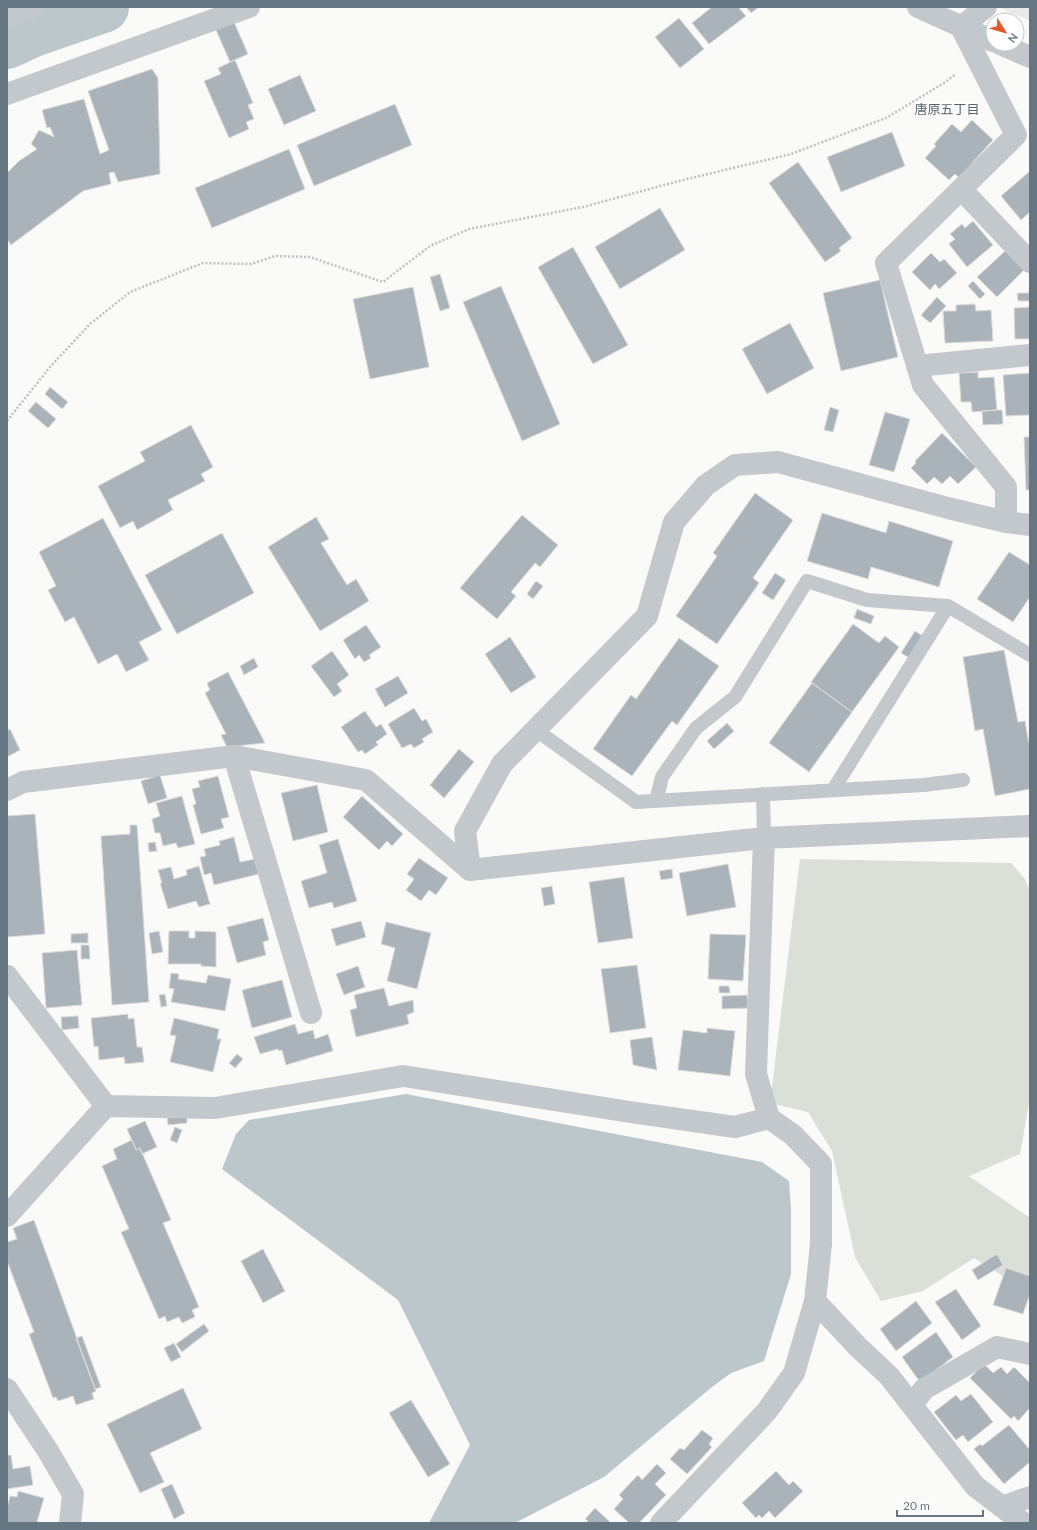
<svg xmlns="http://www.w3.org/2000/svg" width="1037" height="1530" viewBox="0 0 1037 1530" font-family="Lato,'Noto Sans JP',sans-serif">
<rect width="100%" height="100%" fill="#fafaf8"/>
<!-- built -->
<path fill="#e8e9e9" d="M 998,7 L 1030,7 L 1030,21 Z"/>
<!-- green -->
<path fill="#dadfd7" d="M 800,859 L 1011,863 L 1025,879 L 1030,890 L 1030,1098 L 1020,1154 L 969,1176 L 1030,1218 L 1030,1295 L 1030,1293 L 974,1258 L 923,1291 L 881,1301 L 855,1257 L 832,1151 L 808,1112 L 770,1103 Z"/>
<!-- water -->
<path fill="#bbc7cb" d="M 406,1094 L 762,1162 L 789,1181 L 791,1209 L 791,1274 L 764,1361 L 731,1373 L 712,1387 L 604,1477 L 515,1523 L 429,1523 L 470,1445 L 398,1300 L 222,1169 L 236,1134 L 249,1120 Z"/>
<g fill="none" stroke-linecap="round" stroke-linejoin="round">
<!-- river -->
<path stroke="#bbc7cb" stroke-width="52" d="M 7,43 L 33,31 L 103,7"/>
</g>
<!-- building -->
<path fill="#aab3b9" stroke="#dcdcda" d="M 712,7 L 738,7 L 746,16 L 709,44 L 692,23 Z
M 746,7 L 759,7 L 751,13 Z
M 679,18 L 704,49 L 680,68 L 655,37 Z
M 234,22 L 248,54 L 230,62 L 216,30 Z
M 235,60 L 253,103 L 248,105 L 254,119 L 246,122 L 249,129 L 229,138 L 204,81 L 221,74 L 218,68 Z
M 152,69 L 158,78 L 160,174 L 118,182 L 114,172 L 109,173 L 111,184 L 83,191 L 11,245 L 7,239 L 7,173 L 19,161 L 37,149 L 31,144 L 39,130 L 54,137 L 50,127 L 47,128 L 42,110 L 84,99 L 100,154 L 109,150 L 88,91 Z
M 300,75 L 316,111 L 284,125 L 268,89 Z
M 395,104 L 412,145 L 314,186 L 297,145 Z
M 972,120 L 993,140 L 971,164 L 963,182 L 955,174 L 949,180 L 925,158 L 936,146 L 934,144 L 952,124 L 961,132 Z
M 892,132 L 905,166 L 841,192 L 827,157 Z
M 289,149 L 305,189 L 212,228 L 195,188 Z
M 798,162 L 852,238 L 839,248 L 841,251 L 825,262 L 769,183 Z
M 1030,171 L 1030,212 L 1021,220 L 1001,196 Z
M 660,208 L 685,250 L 620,289 L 595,247 Z
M 973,221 L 993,245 L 967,267 L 949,244 L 955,239 L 950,234 L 962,224 L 965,228 Z
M 573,247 L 628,345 L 593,364 L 538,267 Z
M 1005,251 L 1024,270 L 997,297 L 977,277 Z
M 931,253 L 940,262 L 944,259 L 957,273 L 939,289 L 935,284 L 930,290 L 912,272 Z
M 440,274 L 450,308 L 440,311 L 430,277 Z
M 880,280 L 898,357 L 841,371 L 823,293 Z
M 973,281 L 985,294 L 980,299 L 968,286 Z
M 501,286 L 560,424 L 522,441 L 463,302 Z
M 413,287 L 429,367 L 370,379 L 353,299 Z
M 1029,289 L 1030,289 L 1030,301 L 1018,301 L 1017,293 L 1029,293 Z
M 937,297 L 946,306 L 930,323 L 921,315 Z
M 975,304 L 976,311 L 991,310 L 993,341 L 945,343 L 943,311 L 956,311 L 956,305 Z
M 1030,307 L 1030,339 L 1015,339 L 1014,308 Z
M 790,323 L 814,368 L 767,394 L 742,349 Z
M 978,372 L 978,378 L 994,377 L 997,410 L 972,412 L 971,402 L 961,402 L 959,373 Z
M 1030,373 L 1030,415 L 1006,416 L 1003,375 Z
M 50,387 L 68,402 L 62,409 L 45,394 Z
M 36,402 L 56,419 L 48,428 L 28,411 Z
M 830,407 L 839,410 L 833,432 L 824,430 Z
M 997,410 L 1002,410 L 1003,424 L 983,425 L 982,411 Z
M 885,412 L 910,419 L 894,472 L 869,465 Z
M 191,425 L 213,467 L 201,474 L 205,481 L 168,500 L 173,510 L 137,530 L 133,521 L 120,528 L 98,486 L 145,461 L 140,452 Z
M 942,433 L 976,467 L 958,484 L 950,476 L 942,484 L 934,477 L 927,484 L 911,468 L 916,463 L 915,461 Z
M 1024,437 L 1030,437 L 1030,490 L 1026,490 Z
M 755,493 L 793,520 L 753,578 L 759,583 L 717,644 L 676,616 L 717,556 L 713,553 Z
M 822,513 L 886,533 L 889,521 L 953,541 L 939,587 L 871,567 L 868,579 L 807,561 Z
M 522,515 L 558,545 L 540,567 L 535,563 L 511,592 L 516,596 L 497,619 L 460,588 Z
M 316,517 L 329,539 L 321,543 L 347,585 L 356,579 L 369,601 L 320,631 L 268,547 Z
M 103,518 L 162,630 L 139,642 L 149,660 L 126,672 L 117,654 L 98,664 L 74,617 L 65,622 L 48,590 L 56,586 L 39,552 Z
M 222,533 L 254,593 L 177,634 L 145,575 Z
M 1009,552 L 1030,565 L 1030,597 L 1013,622 L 977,599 Z
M 775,573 L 786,580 L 773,600 L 762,593 Z
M 536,581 L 543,586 L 533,599 L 527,594 Z
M 857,609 L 874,616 L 871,624 L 854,618 Z
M 853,624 L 879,643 L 885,636 L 899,647 L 852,712 L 811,682 Z
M 366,625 L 381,647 L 369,655 L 371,658 L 364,662 L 359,655 L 355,659 L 343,640 Z
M 915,631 L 926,638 L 911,659 L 901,653 Z
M 510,637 L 536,677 L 511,693 L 485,654 Z
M 679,638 L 719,666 L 677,725 L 672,721 L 632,776 L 593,749 L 631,695 L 636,699 Z
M 1004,650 L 1018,722 L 1025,721 L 1027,733 L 1030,748 L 1030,789 L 995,796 L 983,729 L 975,731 L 963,657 Z
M 332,651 L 349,675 L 337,684 L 342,691 L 334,697 L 311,666 Z
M 254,658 L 258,667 L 244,675 L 240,666 Z
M 228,672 L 265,743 L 227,747 L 221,735 L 226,734 L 205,693 L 210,690 L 207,683 Z
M 398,676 L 408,693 L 385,707 L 375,689 Z
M 812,683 L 852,712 L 809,772 L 769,743 Z
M 414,708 L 422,721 L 426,719 L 433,732 L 422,739 L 424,742 L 414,748 L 411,744 L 402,748 L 388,724 Z
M 365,711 L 376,727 L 381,724 L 387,734 L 376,742 L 378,745 L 365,754 L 362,750 L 358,752 L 341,727 Z
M 727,723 L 734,731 L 714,749 L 707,741 Z
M 10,729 L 20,750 L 7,757 L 7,731 Z
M 459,749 L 474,762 L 444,798 L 430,785 Z
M 160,775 L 167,798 L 148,804 L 141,781 Z
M 218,776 L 229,817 L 221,819 L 224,828 L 201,834 L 193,805 L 196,804 L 192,789 L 200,787 L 198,781 Z
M 317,785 L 328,832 L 293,841 L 281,793 Z
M 182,796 L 195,844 L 178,848 L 176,843 L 163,846 L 160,833 L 155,833 L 152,819 L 160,816 L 156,803 Z
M 362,796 L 403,834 L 392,846 L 387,841 L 379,850 L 343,817 Z
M 35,814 L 45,934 L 7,937 L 7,816 Z
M 130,825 L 137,825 L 149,1002 L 112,1005 L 101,836 L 130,834 Z
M 234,837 L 240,862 L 255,859 L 259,874 L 214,885 L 211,873 L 204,875 L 200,857 L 206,856 L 204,849 L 220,845 L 219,841 Z
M 338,839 L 357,901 L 334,908 L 332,902 L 309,908 L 301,881 L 327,873 L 319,845 Z
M 155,842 L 157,851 L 149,852 L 148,843 Z
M 419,858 L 448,878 L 436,895 L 429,890 L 421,901 L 406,890 L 414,879 L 407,874 Z
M 728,864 L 736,907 L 687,916 L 679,873 Z
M 199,866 L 210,904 L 199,907 L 196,901 L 168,909 L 160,883 L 162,883 L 158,870 L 171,867 L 174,879 L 187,875 L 186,870 Z
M 672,869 L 673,878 L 661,880 L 659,871 Z
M 624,877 L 633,938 L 598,943 L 589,882 Z
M 552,886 L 555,904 L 544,906 L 541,888 Z
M 263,918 L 269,940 L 263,942 L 266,955 L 237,963 L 227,927 Z
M 361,921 L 366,937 L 336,946 L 331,929 Z
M 386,922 L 431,933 L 417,989 L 387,981 L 395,948 L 381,944 Z
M 159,931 L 163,952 L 152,954 L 149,933 Z
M 169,931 L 189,931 L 189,938 L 195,938 L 195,931 L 216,932 L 216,967 L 201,966 L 201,964 L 168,964 Z
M 88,933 L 88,943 L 71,943 L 71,934 Z
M 710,934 L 746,935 L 743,981 L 708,979 Z
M 81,945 L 89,945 L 90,959 L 81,959 Z
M 77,950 L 82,1005 L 46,1008 L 42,953 Z
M 637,965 L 646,1028 L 610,1033 L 601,969 Z
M 358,966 L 365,987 L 344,995 L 336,974 Z
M 171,973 L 179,974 L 178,979 L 206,983 L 208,975 L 231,979 L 225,1011 L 171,1002 L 174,989 L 169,988 Z
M 282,980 L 292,1017 L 252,1028 L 242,990 Z
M 719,986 L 729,986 L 730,993 L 719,993 Z
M 384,988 L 389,1006 L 413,1000 L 414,1012 L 407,1015 L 409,1024 L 356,1037 L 350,1010 L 357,1008 L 354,995 Z
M 165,994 L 167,1006 L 161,1007 L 159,995 Z
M 747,995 L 748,1008 L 722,1009 L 722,996 Z
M 128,1014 L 128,1019 L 134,1018 L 137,1047 L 142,1047 L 144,1062 L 125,1064 L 124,1057 L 99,1060 L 98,1046 L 94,1047 L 91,1018 Z
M 78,1016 L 79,1028 L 62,1030 L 61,1017 Z
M 174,1018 L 219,1029 L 217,1039 L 221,1039 L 213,1072 L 170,1062 L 176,1036 L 170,1035 Z
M 295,1024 L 298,1034 L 313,1030 L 315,1039 L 328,1034 L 333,1051 L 286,1065 L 282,1050 L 279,1051 L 278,1049 L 260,1054 L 254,1037 Z
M 707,1028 L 735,1031 L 730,1076 L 678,1070 L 683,1030 L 707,1033 Z
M 652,1037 L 657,1070 L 633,1065 L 630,1040 Z
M 237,1054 L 243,1059 L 235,1068 L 229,1063 Z
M 187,1114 L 187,1123 L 168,1125 L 167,1116 Z
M 145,1121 L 157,1147 L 142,1154 L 140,1148 L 136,1150 L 127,1129 Z
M 175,1127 L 182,1130 L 177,1143 L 170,1140 Z
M 132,1140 L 136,1150 L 140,1148 L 171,1220 L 163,1223 L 199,1307 L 192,1310 L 195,1317 L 182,1323 L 179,1317 L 167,1322 L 165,1316 L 159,1319 L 121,1232 L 129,1229 L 102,1166 L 117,1159 L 113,1149 Z
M 34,1220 L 96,1391 L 92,1393 L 94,1399 L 76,1405 L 73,1396 L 58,1401 L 56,1397 L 53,1398 L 29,1334 L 34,1332 L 7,1261 L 7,1242 L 17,1239 L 13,1228 Z
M 263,1249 L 285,1291 L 263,1303 L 241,1261 Z
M 997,1254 L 1003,1265 L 978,1280 L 972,1270 Z
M 1006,1268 L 1030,1276 L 1030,1294 L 1023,1314 L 993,1305 Z
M 956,1289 L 981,1326 L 962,1340 L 935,1302 Z
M 916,1301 L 932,1323 L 896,1351 L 880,1329 Z
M 204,1324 L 209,1331 L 182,1352 L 176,1344 Z
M 936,1332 L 953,1357 L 920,1382 L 902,1357 Z
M 82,1336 L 101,1387 L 95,1389 L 76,1338 Z
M 174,1343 L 181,1357 L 171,1362 L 164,1348 Z
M 984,1364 L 993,1373 L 1001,1367 L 1007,1374 L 1014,1367 L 1030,1383 L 1030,1408 L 1018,1421 L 1014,1416 L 1011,1419 L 970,1378 Z
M 183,1388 L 202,1429 L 150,1453 L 164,1482 L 140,1493 L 107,1424 Z
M 971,1394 L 993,1422 L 968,1442 L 963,1435 L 956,1440 L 934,1412 L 956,1395 L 961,1401 Z
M 411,1400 L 450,1464 L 428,1477 L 389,1413 Z
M 1009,1425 L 1030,1450 L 1030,1462 L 1004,1484 L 974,1449 L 980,1444 L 982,1446 Z
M 702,1430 L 713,1438 L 709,1444 L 712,1447 L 687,1474 L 670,1459 L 680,1448 L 684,1450 Z
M 7,1455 L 11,1455 L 13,1469 L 30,1466 L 33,1485 L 7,1489 Z
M 657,1464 L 666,1473 L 655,1484 L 666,1495 L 639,1523 L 629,1523 L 614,1509 L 623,1499 L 619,1495 L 638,1475 L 642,1480 Z
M 776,1471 L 789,1485 L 793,1481 L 803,1491 L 775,1518 L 769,1511 L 762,1518 L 759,1515 L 756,1518 L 742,1503 Z
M 172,1484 L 185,1513 L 174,1519 L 161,1489 Z
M 18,1491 L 44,1498 L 37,1522 L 41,1523 L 7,1523 L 7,1508 L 10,1496 L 17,1497 Z
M 595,1508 L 611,1523 L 586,1523 L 588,1521 L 585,1519 Z"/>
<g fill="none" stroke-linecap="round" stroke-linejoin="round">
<!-- path -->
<path stroke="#bbbfc2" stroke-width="2.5" stroke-dasharray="2 2" stroke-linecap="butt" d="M 7,421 L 50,367 L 90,324 L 130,292 L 203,263 L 251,264 L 275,256 L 310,257 L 383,282 L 430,246 L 469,229 L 583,207 L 679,181 L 791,154 L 886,118 L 944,83 L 956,74"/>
<!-- service -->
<path stroke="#c3c8cc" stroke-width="14" d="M 536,730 L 636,802 L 924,785 L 963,780
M 833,790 L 948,606
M 763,794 L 764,838
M 656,801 L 662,777 L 696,728 L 735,697 L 807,581 L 867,600 L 948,606 L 1030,655"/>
<!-- minor -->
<path stroke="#c3c8cc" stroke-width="22" d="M 918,7 L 993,41
M 7,17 L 35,7
M 961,27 L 1016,135 L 886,263 L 923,385 L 1006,487 L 1006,522
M 961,27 L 986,7
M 1000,44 L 1030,57
M 7,94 L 249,7
M 961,189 L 1030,262
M 917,366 L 1030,355
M 234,756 L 311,1013
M 7,790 L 23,782 L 234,756 L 366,780 L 470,870 L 764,838 L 1030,826
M 764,838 L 756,1074 L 769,1118
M 470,870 L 465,831 L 502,764 L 647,616 L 674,522 L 706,485 L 735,465 L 778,462 L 948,508 L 1006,522 L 1030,525
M 7,976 L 106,1106
M 7,1216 L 106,1106 L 215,1108 L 403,1076 L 630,1112 L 735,1127 L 769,1118 L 793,1135 L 821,1164 L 821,1244 L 815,1301 L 858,1347 L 889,1376 L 975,1486 L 1023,1523
M 7,1389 L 48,1451 L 73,1494 L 70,1523
M 912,1405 L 924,1389 L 997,1347 L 1030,1354
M 1002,1507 L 1030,1497
M 661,1523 L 767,1411 L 794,1373 L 815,1301"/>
</g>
<g text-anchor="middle" stroke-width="4" stroke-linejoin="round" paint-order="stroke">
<!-- neighbourhood labels -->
<g font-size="13" fill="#57646e" stroke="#fff">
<text x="947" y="114">唐原五丁目</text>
</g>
</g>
<!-- border -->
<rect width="1037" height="1530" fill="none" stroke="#657683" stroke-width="16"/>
<!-- north arrow -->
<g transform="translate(1005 32) rotate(127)"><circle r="19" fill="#ffffff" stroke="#c1c8cd"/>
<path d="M0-3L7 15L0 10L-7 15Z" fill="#e4572e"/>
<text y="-6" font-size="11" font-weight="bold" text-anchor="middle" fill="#657683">N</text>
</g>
<!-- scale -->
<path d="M897 1510v6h86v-6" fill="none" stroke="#657683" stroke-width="2"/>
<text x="903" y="1510" font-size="12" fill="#657683" stroke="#ffffff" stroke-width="3" paint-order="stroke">20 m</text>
</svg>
